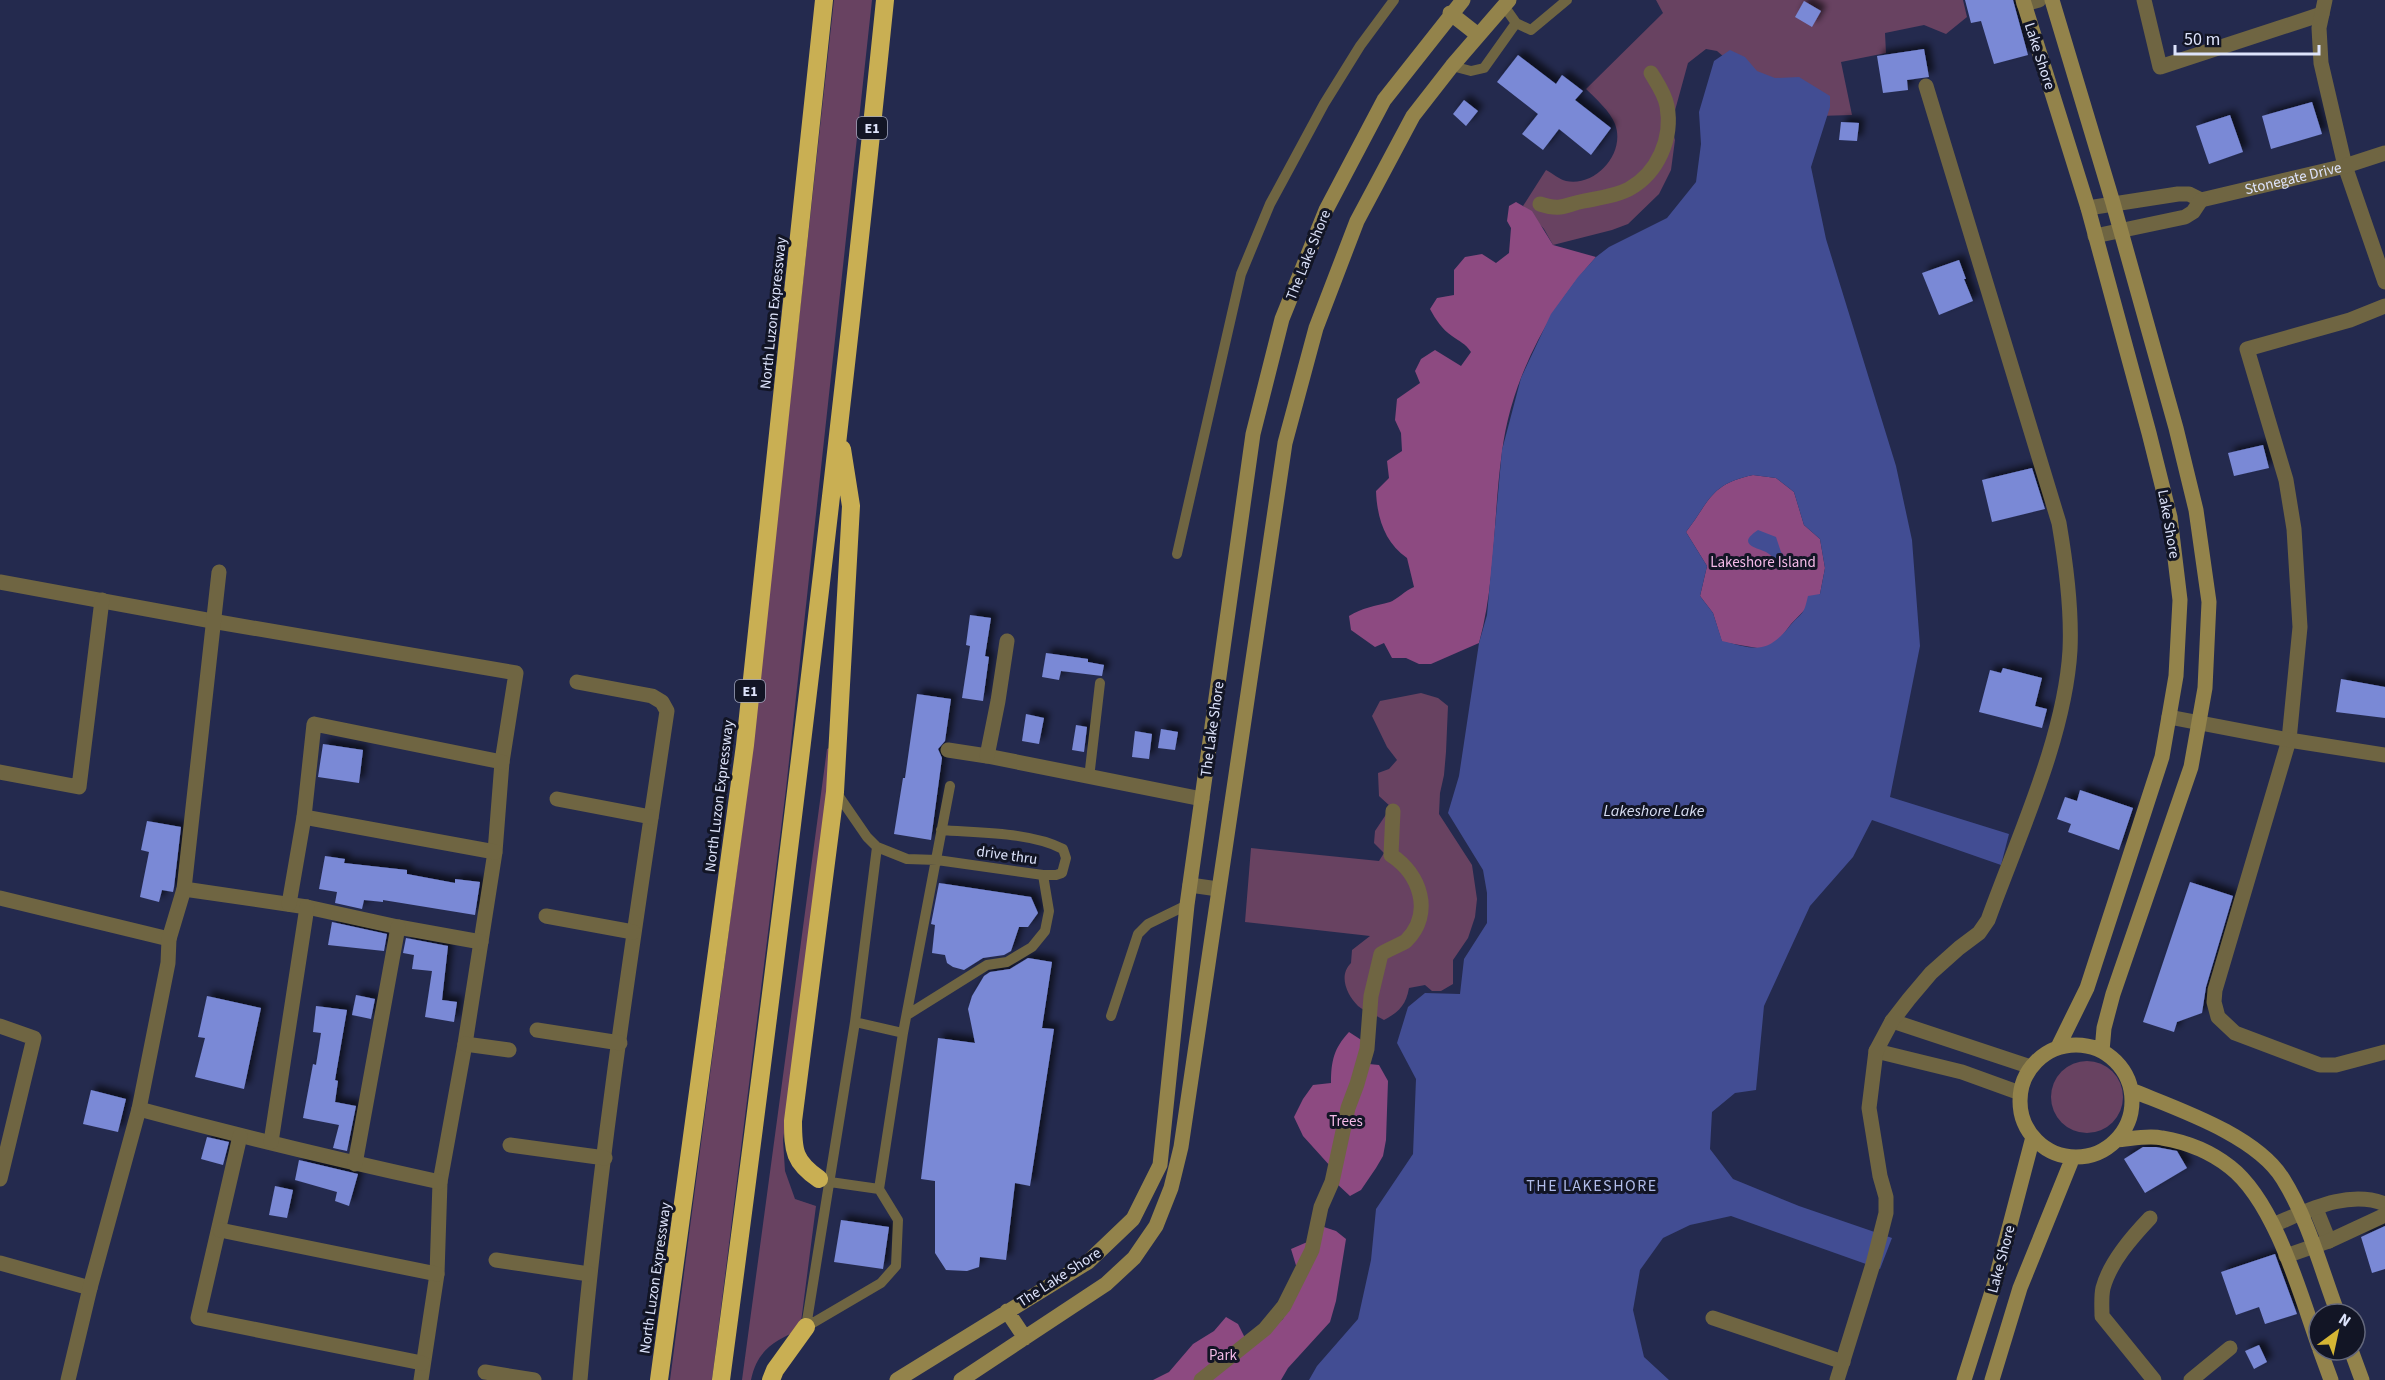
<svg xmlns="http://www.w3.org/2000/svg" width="2385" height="1380" viewBox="0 0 2385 1380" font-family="'Source Sans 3',sans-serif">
<defs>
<filter id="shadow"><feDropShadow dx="5.5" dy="-5.5" stdDeviation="3" flood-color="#0009"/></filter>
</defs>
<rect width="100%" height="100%" fill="#242a4e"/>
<!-- green -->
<path fill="#684261" d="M 834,0 L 872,0 L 786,789 L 712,1380 L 670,1380 L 747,792 Z
M 1656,0 L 1963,0 L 1967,17 L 1946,34 L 1924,25 L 1885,33 L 1886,53 L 1841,62 L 1852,115 L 1818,116 L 1737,68 L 1717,51 L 1706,49 L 1688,63 L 1671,125 L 1675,140 L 1671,170 L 1659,194 L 1628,224 L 1612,230 L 1553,245 L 1544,229 L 1523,206 L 1546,170 C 1552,173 1560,180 1566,181 C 1596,187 1626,153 1615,124 C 1610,111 1596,99 1586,89 L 1663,13 Z
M 1421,693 L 1438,698 L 1448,706 L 1446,752 L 1444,775 L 1440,793 L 1439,814 L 1472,865 L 1477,899 L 1475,917 L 1468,938 L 1453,960 L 1453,984 L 1441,991 L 1432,991 L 1425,985 L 1409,988 C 1406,1005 1399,1012 1384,1020 C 1376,1015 1365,1012 1358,1006 C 1347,995 1338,976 1351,963 L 1352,950 L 1370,936 L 1245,922 L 1251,848 L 1379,861 L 1384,853 L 1374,843 L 1375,831 L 1391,807 L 1379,796 L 1378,773 L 1389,769 L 1397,760 L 1387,747 L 1372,716 L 1380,701 Z
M 831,747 L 834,750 L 804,995 L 783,1140 L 785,1171 L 795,1199 L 816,1206 L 800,1330 C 775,1340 757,1350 751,1380 L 742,1380 L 827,749 Z
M2051 1097a36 36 0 1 1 72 0a36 36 0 1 1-72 0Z"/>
<!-- forest -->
<path fill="#8d4a81" d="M 1516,202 L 1532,211 L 1553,245 L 1596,257 C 1548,310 1511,380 1502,452 C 1493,516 1496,581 1479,643 L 1431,664 L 1419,664 L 1406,658 L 1392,658 L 1384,643 L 1375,647 L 1351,630 L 1349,616 C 1362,608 1375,606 1390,602 C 1396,600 1406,590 1414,587 L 1407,558 C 1385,543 1377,518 1376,491 L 1389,478 L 1387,461 L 1402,451 L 1401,433 L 1395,420 L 1397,399 L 1420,383 L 1415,371 L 1421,359 L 1435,350 L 1461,366 L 1471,352 C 1465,343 1460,342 1452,336 C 1442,329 1436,320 1430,309 L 1437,298 L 1454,295 L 1454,270 L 1465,257 L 1482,254 L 1496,263 L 1509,253 L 1511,228 L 1507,221 L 1509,206 Z
M 1753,475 L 1776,478 L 1794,492 L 1804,525 L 1820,539 L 1825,568 L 1820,594 L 1791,624 L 1779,640 L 1763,649 L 1722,642 L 1713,613 L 1700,596 L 1707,566 L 1686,532 C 1710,501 1710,484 1753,475 Z
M 1349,1032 L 1366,1043 L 1369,1064 L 1379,1065 L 1388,1081 L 1386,1140 L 1383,1156 L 1376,1168 L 1361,1190 L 1350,1196 L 1336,1183 L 1331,1167 L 1303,1136 L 1294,1117 L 1303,1099 L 1313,1085 L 1331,1083 C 1331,1061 1334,1048 1349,1032 Z
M 1321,1226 L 1336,1231 L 1346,1239 L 1336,1301 L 1330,1322 L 1288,1368 L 1281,1380 L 1153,1380 L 1169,1372 L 1193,1344 L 1214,1331 L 1226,1317 L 1238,1324 L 1248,1344 L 1283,1319 L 1298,1272 L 1291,1249 L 1312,1240 Z"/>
<!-- water -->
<path fill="#424d93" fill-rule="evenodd" d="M 1730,50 L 1745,57 L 1757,71 L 1775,78 L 1799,77 L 1830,96 L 1830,107 L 1811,167 L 1826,239 L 1896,466 L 1912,540 L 1920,646 L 1890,797 L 2009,834 L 2001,865 L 1872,820 L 1853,857 L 1810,906 L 1764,1006 L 1756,1090 L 1735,1093 L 1712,1112 L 1710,1149 L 1733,1179 L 1799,1206 L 1892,1238 L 1880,1269 L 1731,1216 L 1690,1225 L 1663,1238 L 1640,1270 L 1633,1310 L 1644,1357 L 1669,1380 L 1309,1380 L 1317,1366 L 1358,1319 L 1371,1260 L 1376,1209 L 1413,1154 L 1416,1079 L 1397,1043 L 1408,1007 L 1425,993 L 1460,994 L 1464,959 L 1487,923 L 1487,893 L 1483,870 L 1448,813 L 1459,776 L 1479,643 L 1487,615 L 1502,450 L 1521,378 L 1551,314 L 1578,277 L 1596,257 L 1609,247 L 1667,218 L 1696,182 L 1701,144 L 1699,112 L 1714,61 ZM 1753,475 L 1776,478 L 1794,492 L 1804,525 L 1820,539 L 1825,568 L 1820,594 L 1808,596 C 1803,618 1802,611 1789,627 C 1766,655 1755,649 1722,641 L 1713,613 L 1700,596 L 1707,566 L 1686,532 C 1710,501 1710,484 1753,475 Z
M 1758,530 L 1776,537 L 1781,552 L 1786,558 L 1785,564 L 1782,565 C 1776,562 1772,555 1766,552 C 1754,547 1737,544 1758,530 Z"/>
<!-- building -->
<path fill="#7a89d6" filter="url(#shadow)" d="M 1965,0 L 2013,0 L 2028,55 L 1994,64 L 1981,21 L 1971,23 Z
M 1804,1 L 1821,11 L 1812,27 L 1795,17 Z
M 1924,49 L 1929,77 L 1907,80 L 1908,90 L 1883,93 L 1877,56 Z
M 1518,55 L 1556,84 L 1562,75 L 1583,91 L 1575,100 L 1611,128 L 1591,155 L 1559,129 L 1543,150 L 1522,134 L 1538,114 L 1497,82 Z
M 1464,100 L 1478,111 L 1466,126 L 1453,114 Z
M 2312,102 L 2322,134 L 2271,149 L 2262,116 Z
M 2230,115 L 2243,152 L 2209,164 L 2196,126 Z
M 1841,122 L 1859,123 L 1857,141 L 1839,140 Z
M 1959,260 L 1966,279 L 1964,279 L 1973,301 L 1939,315 L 1922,273 Z
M 2263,445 L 2269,468 L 2234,476 L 2228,453 Z
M 2032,468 L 2045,509 L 1992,522 L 1982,480 Z
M 970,615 L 991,618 L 985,656 L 989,657 L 983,701 L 962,698 L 970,646 L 966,645 Z
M 1046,653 L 1088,659 L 1088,662 L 1104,665 L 1102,676 L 1061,671 L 1059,680 L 1042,677 Z
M 2003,668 L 2042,678 L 2035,706 L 2047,709 L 2042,728 L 1979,712 L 1990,670 L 2001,673 Z
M 2341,679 L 2385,687 L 2385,718 L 2336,712 Z
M 917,694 L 951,699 L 945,741 L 938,749 L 942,758 L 931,840 L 894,834 L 903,778 L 905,778 Z
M 1026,714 L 1044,718 L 1039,744 L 1022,741 Z
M 1076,725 L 1087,727 L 1084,752 L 1072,750 Z
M 1161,729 L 1178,732 L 1175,750 L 1158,748 Z
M 1135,731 L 1152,734 L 1149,759 L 1132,757 Z
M 323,744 L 363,750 L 359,783 L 318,777 Z
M 2080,790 L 2133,808 L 2119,850 L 2068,832 L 2071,824 L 2057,819 L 2065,797 L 2077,801 Z
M 147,821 L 181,827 L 174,887 L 173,892 L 162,890 L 159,902 L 140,897 L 149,852 L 141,850 Z
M 325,856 L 345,859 L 344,863 L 407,870 L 407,874 L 455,883 L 455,879 L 480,882 L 475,915 L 383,900 L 383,902 L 364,900 L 362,909 L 335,903 L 337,892 L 319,889 Z
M 2190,882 L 2233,896 L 2206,987 L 2202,1013 L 2177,1022 L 2174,1032 L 2143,1022 Z
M 939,883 L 1031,897 L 1038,913 L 1028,927 L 1019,927 L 1011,951 L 1004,955 L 983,958 L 964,970 L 953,967 L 947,963 L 945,955 L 932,953 L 935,925 L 931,924 Z
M 332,922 L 387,934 L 384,951 L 328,945 Z
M 406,938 L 448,946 L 442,1000 L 457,1002 L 454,1022 L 425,1017 L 432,971 L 412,969 L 414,955 L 403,953 Z
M 1028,958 L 1052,962 L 1042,1028 L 1054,1029 L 1030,1186 L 1015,1183 L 1006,1260 L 980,1257 L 979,1267 L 967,1271 L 946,1270 L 935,1253 L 935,1181 L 921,1179 L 938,1038 L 975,1043 L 968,1009 L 972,996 L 984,976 L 990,972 L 1010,969 Z
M 356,995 L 375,999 L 371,1019 L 352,1015 Z
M 207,996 L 261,1008 L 244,1089 L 195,1077 L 205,1038 L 198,1037 Z
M 316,1006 L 347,1010 L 335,1080 L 338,1081 L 335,1102 L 356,1106 L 347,1151 L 333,1148 L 339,1125 L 303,1118 L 313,1064 L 316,1065 L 321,1033 L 313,1032 Z
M 91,1090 L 126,1099 L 118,1132 L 83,1124 Z
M 207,1137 L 229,1142 L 223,1165 L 201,1159 Z
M 2143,1147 L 2156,1147 L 2177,1151 L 2187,1168 L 2145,1193 L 2124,1159 Z
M 299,1160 L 358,1174 L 349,1206 L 335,1201 L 337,1192 L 295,1180 Z
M 275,1186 L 293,1190 L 287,1218 L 269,1215 Z
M 841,1220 L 889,1227 L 883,1269 L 834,1262 Z
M 2385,1226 L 2385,1269 L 2372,1273 L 2361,1237 Z
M 2275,1254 L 2297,1314 L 2265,1324 L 2259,1307 L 2236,1315 L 2221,1272 Z
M 2259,1345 L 2267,1362 L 2254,1369 L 2245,1351 Z"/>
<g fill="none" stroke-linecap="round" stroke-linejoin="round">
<!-- lane -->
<path stroke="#6f6542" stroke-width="10" d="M 1504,6 L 1516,23 L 1531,30 L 1567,0
M 1452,66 L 1471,71 L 1484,68 L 1516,23
M 1177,554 L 1241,274 L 1270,204 L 1324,104 L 1360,46 L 1394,0
M 1089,778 L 1100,683
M 836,792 L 867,837 L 877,847 L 907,859 L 937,860 L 1043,875 L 1056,875 L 1062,873 L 1066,858 L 1063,849 C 1031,832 978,833 941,830
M 907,1015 L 987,965 L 1007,962 L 1032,947 L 1045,931 L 1049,911 L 1043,875
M 1111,1016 L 1138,934 L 1148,924 L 1187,905
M 855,1022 L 903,1033
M 823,1181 L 879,1189
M 806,1327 L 881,1283 L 896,1266 L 898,1220 L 879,1189 L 903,1033 L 950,786
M 806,1327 L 855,1022 L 877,847"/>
<!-- street -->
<g stroke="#6f6542" stroke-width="15">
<path d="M 2144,0 L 2160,67 L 2322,14"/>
<path d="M 2325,0 L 2319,28 L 2321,63 L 2345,166 L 2385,282"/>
<path d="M 2024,4 L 2039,0"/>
<path d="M 1540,204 C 1562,211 1564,205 1584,201 C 1599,198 1616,196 1629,189 C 1658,173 1673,138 1667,106 C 1665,94 1657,83 1651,73"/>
<path id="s1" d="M 2088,208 L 2178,194 L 2189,194 L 2201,200 L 2345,166 L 2385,153"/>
<path d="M 2095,236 L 2185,217 L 2193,212 L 2201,200"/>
<path d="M 2385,306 L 2350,320 L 2247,349 L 2286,480 L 2294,529 L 2300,627 L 2289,740 L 2215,990 L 2214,1002 L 2218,1017 L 2235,1033 L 2320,1065 L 2336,1065 L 2385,1052"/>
<path d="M 0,582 L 212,621 L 516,673 L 502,762 L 495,852 L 465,1044 L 440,1182 L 437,1274 L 421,1380"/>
<path d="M 577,682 L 652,696 L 662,702 L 667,711 C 634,933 599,1156 580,1380"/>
<path d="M 2169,717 L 2289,740 L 2385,755"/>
<path d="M 948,750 L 987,756 L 1202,799"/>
<path d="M 987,756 L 998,701 L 1007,641"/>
<path d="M 0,772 L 79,787 L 102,600"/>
<path d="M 557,799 L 651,817"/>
<path d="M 304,817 L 495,852"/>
<path d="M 1190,885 L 1218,889"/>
<path d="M 184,889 L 307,907 L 398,927 L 481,942"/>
<path d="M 0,898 L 169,939"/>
<path d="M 289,904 L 304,817 L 314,724 L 502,762"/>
<path d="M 546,916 L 633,932"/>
<path d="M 1892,1021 L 2031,1067"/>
<path d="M 0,1026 L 34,1038 L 0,1179"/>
<path d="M 537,1030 L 620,1043"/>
<path d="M 465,1044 L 509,1050"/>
<path d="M 1876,1051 L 1962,1072 L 2020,1093"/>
<path d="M 139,1109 C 239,1136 339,1160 440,1182"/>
<path d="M 240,1136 L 198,1318 L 422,1363"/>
<path d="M 271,1142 L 307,907"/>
<path d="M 510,1145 L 605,1158"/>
<path d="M 355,1164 L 398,927"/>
<path d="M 2316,1209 L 2329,1241"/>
<path d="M 2150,1218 C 2132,1237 2110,1262 2103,1288 C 2101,1297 2102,1307 2102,1316 L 2154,1380"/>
<path d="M 2273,1225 C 2307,1211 2348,1189 2385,1204"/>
<path d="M 220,1230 L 437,1274"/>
<path d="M 2286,1256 L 2329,1241 L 2385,1215"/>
<path d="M 496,1260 L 589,1274"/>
<path d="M 0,1263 L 90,1288"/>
<path d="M 1713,1318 L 1843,1362"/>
<path d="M 485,1372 L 534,1380"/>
<path d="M 68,1380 L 90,1288 L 139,1109 L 168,963 L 169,939 L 184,889 L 219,572"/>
<path d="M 1201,1380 L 1265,1329 L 1284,1306 L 1312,1250 L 1321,1207 L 1332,1182 L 1348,1108 L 1357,1084 L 1367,1049 L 1371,996 L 1381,954 C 1387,950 1402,944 1406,941 C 1434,913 1420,874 1391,855 L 1393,811"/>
<path d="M 1837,1380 L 1873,1264 L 1886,1213 L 1886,1197 L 1880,1176 L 1869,1108 L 1876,1051 L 1892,1021 L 1909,999 L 1931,973 L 1959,948 L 1979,933 L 1988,920 C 2018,837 2065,737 2070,650 C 2072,608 2066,564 2059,523 L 1926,86"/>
<path d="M 2191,1380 L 2230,1348"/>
</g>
<!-- secondary -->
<path stroke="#93834b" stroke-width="15" d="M 2023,0 L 2088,208 L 2149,433 L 2170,517 L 2180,600 L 2176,676 L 2162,757 L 2087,988 L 2058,1047
M 2052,0 L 2113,203 L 2176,428 L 2196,510 L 2209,602 L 2205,688 L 2191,767 L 2113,994 L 2104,1028 L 2102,1051
M 1450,13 L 1478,35
M2020 1101a56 56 0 1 1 112 0a56 56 0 1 1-112 0Z
M 2131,1090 C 2177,1109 2256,1135 2283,1179 C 2308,1219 2321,1269 2338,1314
M 2116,1140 C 2131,1139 2148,1135 2162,1138 C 2186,1142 2211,1152 2230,1167 C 2275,1202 2300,1293 2319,1347
M 1007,1311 L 1025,1338
M 2320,1350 L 2331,1380
M 2351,1350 L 2362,1380
M 897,1380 L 1088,1262 L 1133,1219 L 1160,1165 L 1187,905 L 1253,434 L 1282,319 L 1326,210 L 1384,100 L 1463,0
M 961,1380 L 1106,1284 L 1134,1258 L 1156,1226 L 1171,1188 L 1181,1147 L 1285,443 L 1316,328 L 1357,221 L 1413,116 L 1452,66 L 1509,0
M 1964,1380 L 1995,1282 L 2033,1137
M 1992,1380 L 2020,1288 L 2073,1157"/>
<!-- highway -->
<path stroke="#c9af53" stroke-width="18" d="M 819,1179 C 794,1162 793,1151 793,1121 L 835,792 L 851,506 L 842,449
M 659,1380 L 745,745 L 824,0
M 721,1380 C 782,921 838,461 885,0
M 771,1380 L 775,1370 L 806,1327"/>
</g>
<g text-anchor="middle" stroke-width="6" stroke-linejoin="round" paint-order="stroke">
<!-- shield labels -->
<g fill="#121525" stroke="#a0a5bb" stroke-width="1.5">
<rect x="857" y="117" width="30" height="22" rx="4.5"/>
<rect x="735" y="680" width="30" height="22" rx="4.5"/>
</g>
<g font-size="14" font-weight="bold" fill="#dde3fb">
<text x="872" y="133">E1</text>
<text x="750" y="696">E1</text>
</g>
<!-- street labels -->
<g font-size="15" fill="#dde3fb" stroke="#121525">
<text transform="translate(2040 56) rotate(72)" y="5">Lake Shore</text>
<text dy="5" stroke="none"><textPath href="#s1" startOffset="210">Stonegate Drive</textPath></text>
<text transform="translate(1308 255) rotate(-68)" y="5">The Lake Shore</text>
<text transform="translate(773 313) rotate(-84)" y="5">North Luzon Expressway</text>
<text transform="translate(2169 524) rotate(80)" y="5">Lake Shore</text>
<text transform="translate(1212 729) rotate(-82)" y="5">The Lake Shore</text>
<text transform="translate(719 796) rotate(-83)" y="5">North Luzon Expressway</text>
<text transform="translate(1007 855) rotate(8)" y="5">drive thru</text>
<text transform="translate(2001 1259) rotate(-75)" y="5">Lake Shore</text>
<text transform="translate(1059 1277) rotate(-33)" y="5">The Lake Shore</text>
<text transform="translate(655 1278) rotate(-82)" y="5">North Luzon Expressway</text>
</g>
<!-- park labels -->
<g font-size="15" fill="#f5bbe8" stroke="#121525">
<text x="1763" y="567">Lakeshore Island</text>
<text x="1346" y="1126">Trees</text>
<text x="1223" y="1360">Park</text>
</g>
<!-- water labels -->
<g font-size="16" font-style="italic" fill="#d9dff4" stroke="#121525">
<text x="1654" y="816">Lakeshore Lake</text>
</g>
<!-- neighbourhood labels -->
<g font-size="16" letter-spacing="1.5" fill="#b1bce9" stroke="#121525">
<text x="1592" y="1191">THE LAKESHORE</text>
</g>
</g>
<!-- north arrow -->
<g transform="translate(2337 1332) rotate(33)"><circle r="28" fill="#121525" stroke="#63677b" stroke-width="1.5"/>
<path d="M0-4.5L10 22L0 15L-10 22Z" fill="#d5b534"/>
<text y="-9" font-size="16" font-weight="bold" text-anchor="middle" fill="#dde3fb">N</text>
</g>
<!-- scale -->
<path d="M2175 45v9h144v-9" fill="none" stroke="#dde3fb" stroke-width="3"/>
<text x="2184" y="45" font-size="18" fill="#dde3fb" stroke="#121525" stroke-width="4.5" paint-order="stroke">50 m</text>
</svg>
